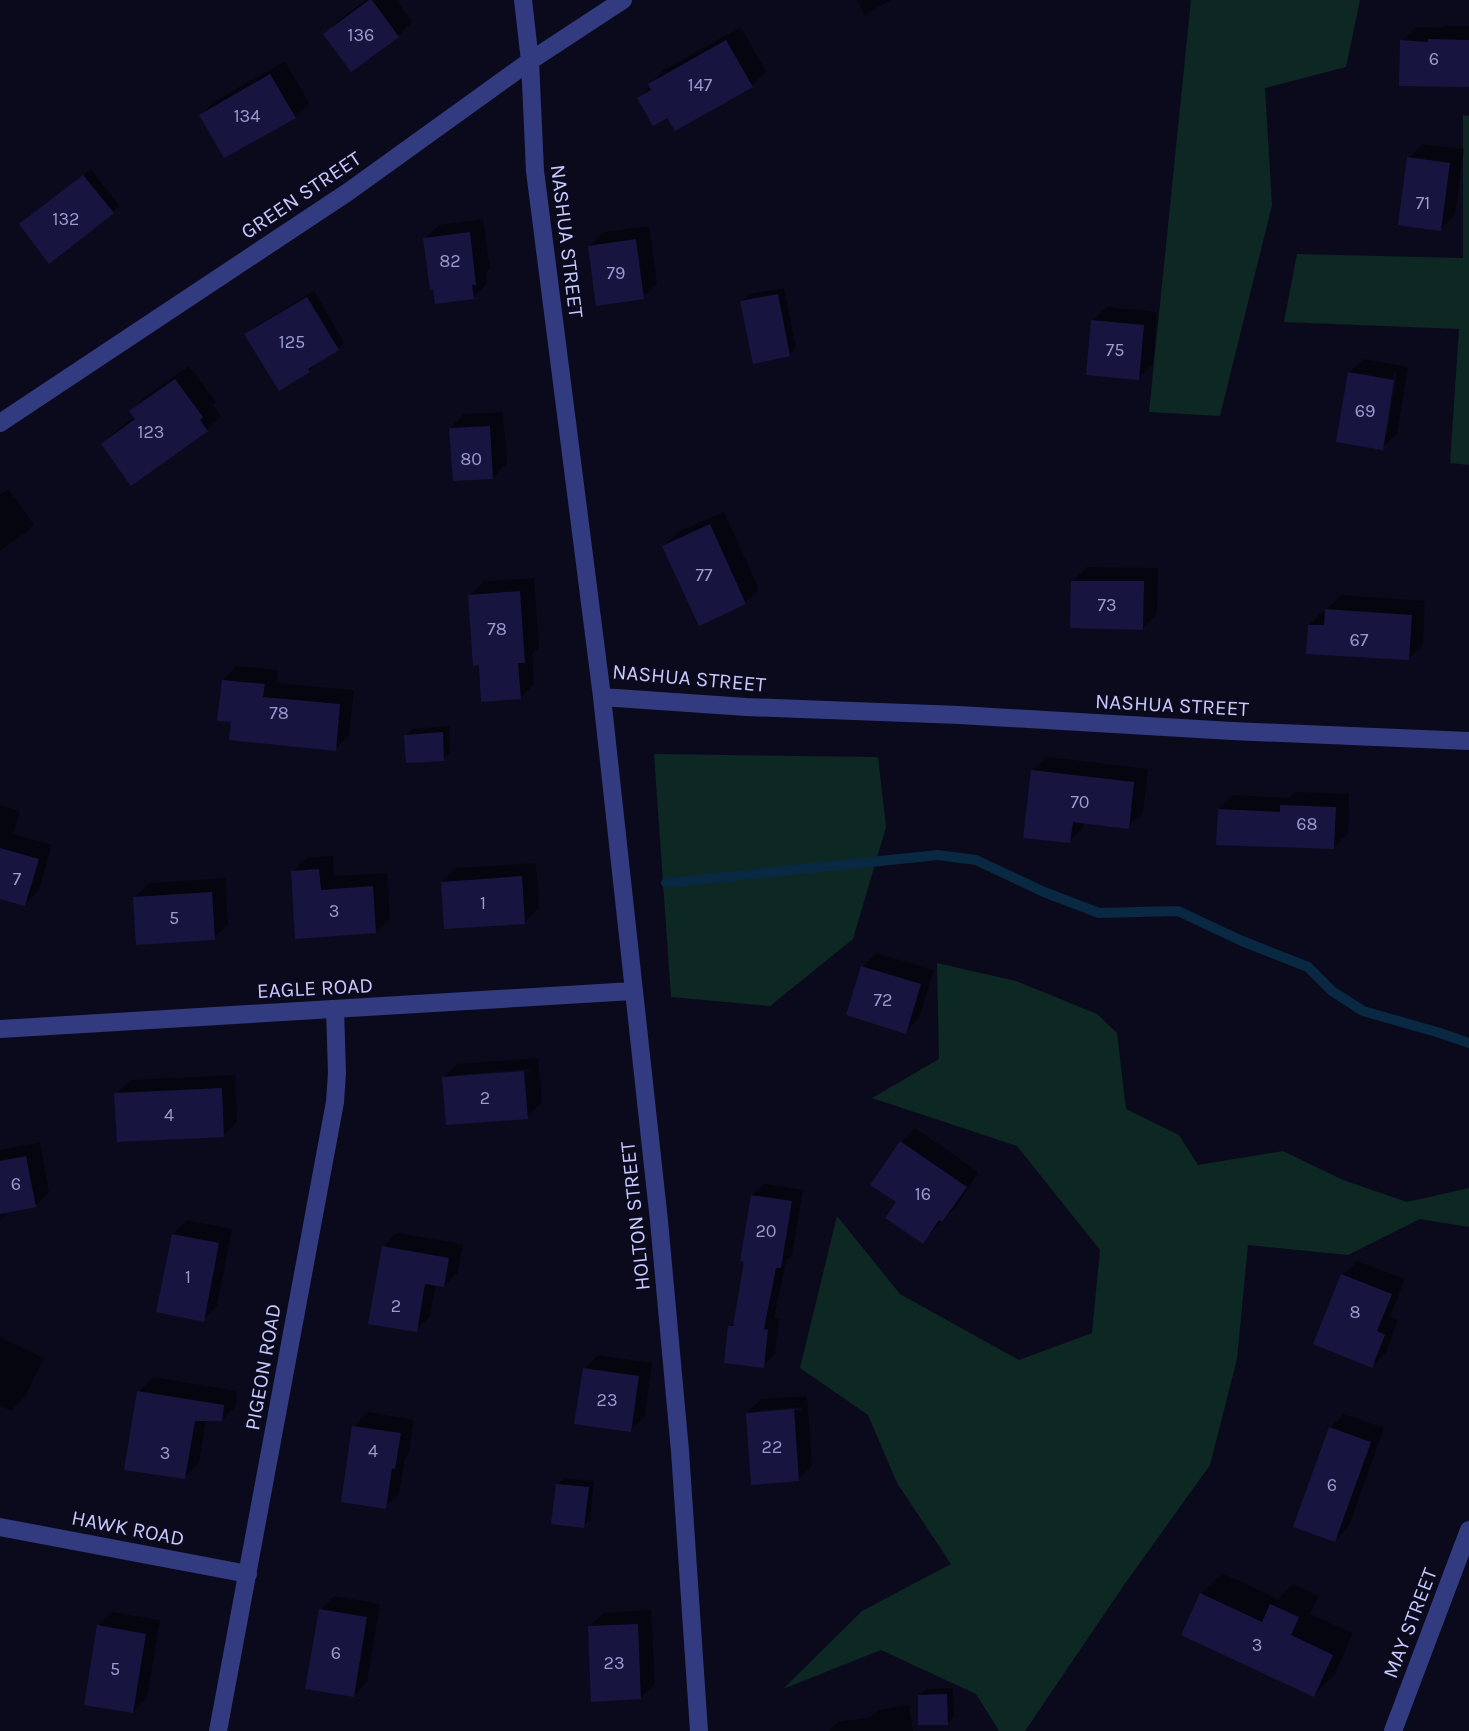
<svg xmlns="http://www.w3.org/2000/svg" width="1469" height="1731" viewBox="0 0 1469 1731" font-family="Karla,sans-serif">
<rect width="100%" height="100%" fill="#0b0a1d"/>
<!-- green -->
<path fill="#0d2722" d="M 1191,0 L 1360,0 L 1346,67 L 1265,88 L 1272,205 L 1220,416 L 1149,412 Z
M 1463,115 L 1469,116 L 1469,465 L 1450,463 L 1459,329 L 1284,322 L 1297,254 L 1463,258 Z
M 654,754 L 878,757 L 886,827 L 853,939 L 770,1006 L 671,997 Z
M 937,963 L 1016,981 L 1097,1014 L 1117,1033 L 1126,1109 L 1179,1135 L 1198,1165 L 1283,1151 L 1343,1180 L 1407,1202 L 1469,1188 L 1469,1227 L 1420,1219 L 1348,1255 L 1248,1245 L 1237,1359 L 1210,1465 L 1124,1585 L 1025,1731 L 999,1731 L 976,1694 L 881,1650 L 783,1689 L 862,1611 L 951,1564 L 897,1483 L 868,1415 L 800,1368 L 837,1216 L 900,1294 L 1019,1360 L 1092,1333 L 1100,1250 L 1017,1146 L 872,1098 L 939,1059 Z"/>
<!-- shadow -->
<path fill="#0007" fill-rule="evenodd" d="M 366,0 L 396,0 L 412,22 L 398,36 L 325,34 L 339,20 Z
M 857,0 L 891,0 L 865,15 Z
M 1444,26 L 1469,26 L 1469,85 L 1402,41 L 1416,27 L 1441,28 Z
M 741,27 L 766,72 L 752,86 L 667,116 L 638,99 L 651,86 L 650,84 L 664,70 Z
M 285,61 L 309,103 L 295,117 L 201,115 L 215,101 Z
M 1423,144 L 1464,149 L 1455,215 L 1441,229 L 1409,158 Z
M 91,169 L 119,206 L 113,212 L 21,224 Z
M 483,219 L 490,269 L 486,273 L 487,283 L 473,297 L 424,239 L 439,225 Z
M 649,226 L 657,284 L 643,298 L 590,246 L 604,232 Z
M 784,288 L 796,348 L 789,355 L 742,301 L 749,294 Z
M 314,291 L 344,342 L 338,349 L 315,363 L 316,364 L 309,371 L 246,334 L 253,328 Z
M 1107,307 L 1157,312 L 1153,364 L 1139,378 L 1092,321 Z
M 1363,359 L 1408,367 L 1397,434 L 1382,448 L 1349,373 ZM 1394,373 L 1397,373 L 1387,434 L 1384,434 Z
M 189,366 L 216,402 L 213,405 L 221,416 L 207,430 L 103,444 L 117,430 L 135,417 L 131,411 L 145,397 Z
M 503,412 L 507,463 L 493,477 L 450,428 L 464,414 Z
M 9,489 L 34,525 L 27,532 L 0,551 L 0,494 Z
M 724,512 L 759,589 L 745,603 L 664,546 L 678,532 Z
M 1087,567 L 1158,568 L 1157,614 L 1143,628 L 1073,581 Z
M 534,578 L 539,647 L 532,654 L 534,684 L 520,698 L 480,664 L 470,596 L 484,581 Z
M 1341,595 L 1425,601 L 1423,645 L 1408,659 L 1309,625 L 1323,611 L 1327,611 L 1327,609 Z
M 237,666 L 278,670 L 277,683 L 354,690 L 349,735 L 335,749 L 232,721 L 223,680 Z
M 449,726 L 450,752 L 444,759 L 406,735 L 412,729 Z
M 1047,757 L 1148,769 L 1143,813 L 1128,827 L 1084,822 L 1083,828 L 1069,842 L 1032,771 Z
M 1296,792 L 1349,794 L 1348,833 L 1334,848 L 1219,809 L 1233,795 L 1289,798 Z
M 0,805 L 20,811 L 14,834 L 52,845 L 39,890 L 25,904 L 0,897 Z
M 333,856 L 334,876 L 387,873 L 390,918 L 376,932 L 292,872 L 306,858 Z
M 536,863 L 539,908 L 525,922 L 442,882 L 456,868 Z
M 225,878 L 228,924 L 214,938 L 135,897 L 149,883 Z
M 876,953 L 934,970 L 919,1018 L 905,1032 L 862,967 Z
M 538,1058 L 542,1103 L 527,1117 L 443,1078 L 457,1064 ZM 531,1069 L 532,1072 L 456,1078 L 456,1075 Z
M 235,1075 L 237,1122 L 223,1136 L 116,1094 L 130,1080 Z
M 915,1128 L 979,1172 L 956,1207 L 922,1242 L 898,1202 L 901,1142 Z
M 40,1142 L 49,1192 L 35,1206 L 6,1211 L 6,1215 L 0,1221 L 0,1150 Z
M 764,1184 L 803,1190 L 792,1255 L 786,1261 L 774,1318 L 779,1319 L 775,1354 L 763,1366 L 730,1326 L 736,1320 L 745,1261 L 752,1195 Z
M 187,1220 L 232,1229 L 217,1306 L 203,1320 L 173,1234 Z
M 397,1233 L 463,1244 L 458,1272 L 444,1286 L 436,1284 L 430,1316 L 416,1330 L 383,1247 Z
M 1357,1261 L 1405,1279 L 1390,1317 L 1398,1321 L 1386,1352 L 1372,1366 L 1315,1343 L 1343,1275 Z
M 0,1337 L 44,1358 L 25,1397 L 11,1411 L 0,1405 Z
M 598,1355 L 652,1363 L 645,1416 L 631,1430 L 584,1369 Z
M 153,1377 L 237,1391 L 236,1406 L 222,1420 L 206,1420 L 199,1463 L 185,1477 L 139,1391 Z
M 807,1396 L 812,1466 L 798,1480 L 747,1413 L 761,1399 ZM 801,1407 L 801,1410 L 760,1413 L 760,1410 Z
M 368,1412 L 414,1420 L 409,1453 L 405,1458 L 399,1493 L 385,1507 L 354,1427 Z
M 1344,1414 L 1384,1428 L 1349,1526 L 1335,1540 L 1330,1428 Z
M 564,1478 L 594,1481 L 590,1520 L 583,1526 L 557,1485 Z
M 1222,1573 L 1278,1599 L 1293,1584 L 1319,1596 L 1310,1614 L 1353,1633 L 1335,1674 L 1314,1695 L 1201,1594 Z
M 334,1596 L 380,1604 L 367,1682 L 353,1696 L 320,1610 Z
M 651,1610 L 655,1684 L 641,1698 L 589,1627 L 603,1613 Z
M 112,1612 L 160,1620 L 147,1698 L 133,1712 L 98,1626 Z
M 953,1688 L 954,1717 L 947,1724 L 920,1695 L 926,1689 Z
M 909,1705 L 913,1731 L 829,1731 L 838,1722 L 871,1717 L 878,1710 Z"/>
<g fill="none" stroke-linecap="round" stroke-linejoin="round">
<!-- stream -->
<path stroke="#092842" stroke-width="10" d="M 666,883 L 938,855 L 976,860 L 1044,892 L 1099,913 L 1178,911 L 1242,941 L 1308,967 L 1332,991 L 1363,1011 L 1440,1033 L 1469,1043"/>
</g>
<!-- building -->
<path fill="#17153f" d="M 369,0 L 372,0 L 399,37 L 351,72 L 323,34 Z
M 1428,39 L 1469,40 L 1469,87 L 1399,86 L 1400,40 L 1428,42 Z
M 726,40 L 753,87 L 675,131 L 667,118 L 653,126 L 637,98 L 651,90 L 648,84 Z
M 270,74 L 296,118 L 224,158 L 199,115 Z
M 1407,157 L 1450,163 L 1441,231 L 1398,225 Z
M 83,175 L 114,213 L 49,264 L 19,224 Z
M 470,232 L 476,285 L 472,285 L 474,299 L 435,304 L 433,289 L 430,290 L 423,238 Z
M 636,239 L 644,299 L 596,306 L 588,246 Z
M 778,294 L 790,356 L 753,364 L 740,301 Z
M 307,297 L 339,350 L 308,369 L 310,372 L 279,391 L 244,334 Z
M 1091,320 L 1144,325 L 1139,380 L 1086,375 Z
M 1348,372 L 1394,380 L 1383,450 L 1336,442 Z
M 175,379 L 203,417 L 200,420 L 208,431 L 131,486 L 101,444 L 135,419 L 129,411 Z
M 490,426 L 493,479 L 453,481 L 449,428 Z
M 710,524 L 746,604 L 699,626 L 662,546 Z
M 1071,581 L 1144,581 L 1143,630 L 1070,628 Z
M 520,591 L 525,663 L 518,663 L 521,699 L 481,702 L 479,665 L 473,666 L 468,595 Z
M 1325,609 L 1412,615 L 1409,660 L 1306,654 L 1308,625 L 1324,625 Z
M 222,680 L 265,684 L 263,697 L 340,704 L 336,751 L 229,740 L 231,722 L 217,721 Z
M 443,732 L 444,761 L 406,763 L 404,735 Z
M 1031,770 L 1134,782 L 1129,829 L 1073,822 L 1070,843 L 1023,838 Z
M 1280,805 L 1336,807 L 1334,849 L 1216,845 L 1218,809 L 1280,812 Z
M 0,848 L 39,859 L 25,906 L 0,899 Z
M 319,869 L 321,890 L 373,886 L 376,933 L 295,939 L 291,871 Z
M 522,876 L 525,924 L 444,929 L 441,882 Z
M 212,892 L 215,940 L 136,945 L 133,897 Z
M 861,966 L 921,984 L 906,1034 L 846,1015 Z
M 524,1071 L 528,1119 L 446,1125 L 442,1077 Z
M 222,1088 L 224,1137 L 117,1142 L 114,1093 Z
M 900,1141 L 967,1187 L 942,1222 L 939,1220 L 923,1244 L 885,1218 L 896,1202 L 870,1185 Z
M 26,1156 L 36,1207 L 0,1214 L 0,1161 Z
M 751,1195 L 792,1201 L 781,1268 L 776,1268 L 764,1329 L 768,1330 L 764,1368 L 724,1363 L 728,1326 L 733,1326 L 744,1262 L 740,1261 Z
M 172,1234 L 219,1243 L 204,1322 L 156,1312 Z
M 382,1246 L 449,1258 L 444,1287 L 425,1284 L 417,1332 L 368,1324 Z
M 1341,1274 L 1392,1294 L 1377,1331 L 1385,1335 L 1372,1368 L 1313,1344 Z
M 583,1368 L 639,1376 L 631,1432 L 574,1424 Z
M 137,1391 L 224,1405 L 222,1421 L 195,1421 L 185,1479 L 124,1470 Z
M 794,1409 L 799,1481 L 751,1485 L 746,1413 Z
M 352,1426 L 401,1433 L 395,1469 L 392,1468 L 386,1509 L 341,1502 Z
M 1329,1427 L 1371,1442 L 1335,1542 L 1293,1527 Z
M 556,1484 L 589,1487 L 584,1528 L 551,1524 Z
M 1200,1593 L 1262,1622 L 1270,1604 L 1299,1617 L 1291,1635 L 1333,1655 L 1314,1697 L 1181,1635 Z
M 319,1609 L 367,1617 L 354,1697 L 305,1689 Z
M 638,1624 L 641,1699 L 591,1702 L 588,1626 Z
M 97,1625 L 146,1634 L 133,1713 L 84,1705 Z
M 947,1694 L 948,1725 L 918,1725 L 918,1695 Z"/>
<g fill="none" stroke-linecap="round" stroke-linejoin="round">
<!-- minor -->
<path stroke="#323b7f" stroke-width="18" d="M 523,0 L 530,61 L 535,171 L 602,697 L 659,1221 L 680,1451 L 699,1731
M 0,423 L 348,192 L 530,61 L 623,0
M 602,697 L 746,707 L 959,715 L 1232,731 L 1469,741
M 0,1029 L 633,991
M 0,1527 L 248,1574
M 218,1731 L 335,1102 L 337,1073 L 335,1009
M 1393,1731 L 1469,1530"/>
</g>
<g text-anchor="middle" stroke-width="5" stroke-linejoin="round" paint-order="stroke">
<!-- number labels -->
<g font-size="18" fill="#9a9bcf">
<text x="361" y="41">136</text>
<text x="1434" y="65">6</text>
<text x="700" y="91">147</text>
<text x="247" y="122">134</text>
<text x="1423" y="209">71</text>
<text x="66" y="225">132</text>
<text x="450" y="267">82</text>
<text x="616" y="279">79</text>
<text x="292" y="348">125</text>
<text x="1115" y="356">75</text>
<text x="1365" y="417">69</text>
<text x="151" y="438">123</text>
<text x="471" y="465">80</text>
<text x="704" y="581">77</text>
<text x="1107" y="611">73</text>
<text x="497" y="635">78</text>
<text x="1359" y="646">67</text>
<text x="279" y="719">78</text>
<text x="1080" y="808">70</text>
<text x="1307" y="830">68</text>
<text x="17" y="885">7</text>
<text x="483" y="909">1</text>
<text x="334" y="917">3</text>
<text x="174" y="924">5</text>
<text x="883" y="1006">72</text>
<text x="485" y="1104">2</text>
<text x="169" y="1121">4</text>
<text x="16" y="1190">6</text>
<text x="923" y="1200">16</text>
<text x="766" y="1237">20</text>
<text x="188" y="1283">1</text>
<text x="396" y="1312">2</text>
<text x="1355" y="1318">8</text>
<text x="607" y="1406">23</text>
<text x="772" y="1453">22</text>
<text x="373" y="1457">4</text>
<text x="165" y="1459">3</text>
<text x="1332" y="1491">6</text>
<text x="1257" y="1651">3</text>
<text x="336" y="1659">6</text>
<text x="614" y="1669">23</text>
<text x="115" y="1675">5</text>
</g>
<!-- street labels -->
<g font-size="21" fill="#c6c8ff" stroke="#0b0a1d">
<text transform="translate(301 195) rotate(-34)" y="7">GREEN STREET</text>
<text transform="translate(567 241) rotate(83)" y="7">NASHUA STREET</text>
<text transform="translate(689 678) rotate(5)" y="7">NASHUA STREET</text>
<text transform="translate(1172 705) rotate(3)" y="7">NASHUA STREET</text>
<text transform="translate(315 988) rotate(-3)" y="7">EAGLE ROAD</text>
<text transform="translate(635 1216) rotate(-96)" y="7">HOLTON STREET</text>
<text transform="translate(263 1367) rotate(-80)" y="7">PIGEON ROAD</text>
<text transform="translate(128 1528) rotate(11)" y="7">HAWK ROAD</text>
<text transform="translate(1410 1623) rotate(-69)" y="7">MAY STREET</text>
</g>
</g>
</svg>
